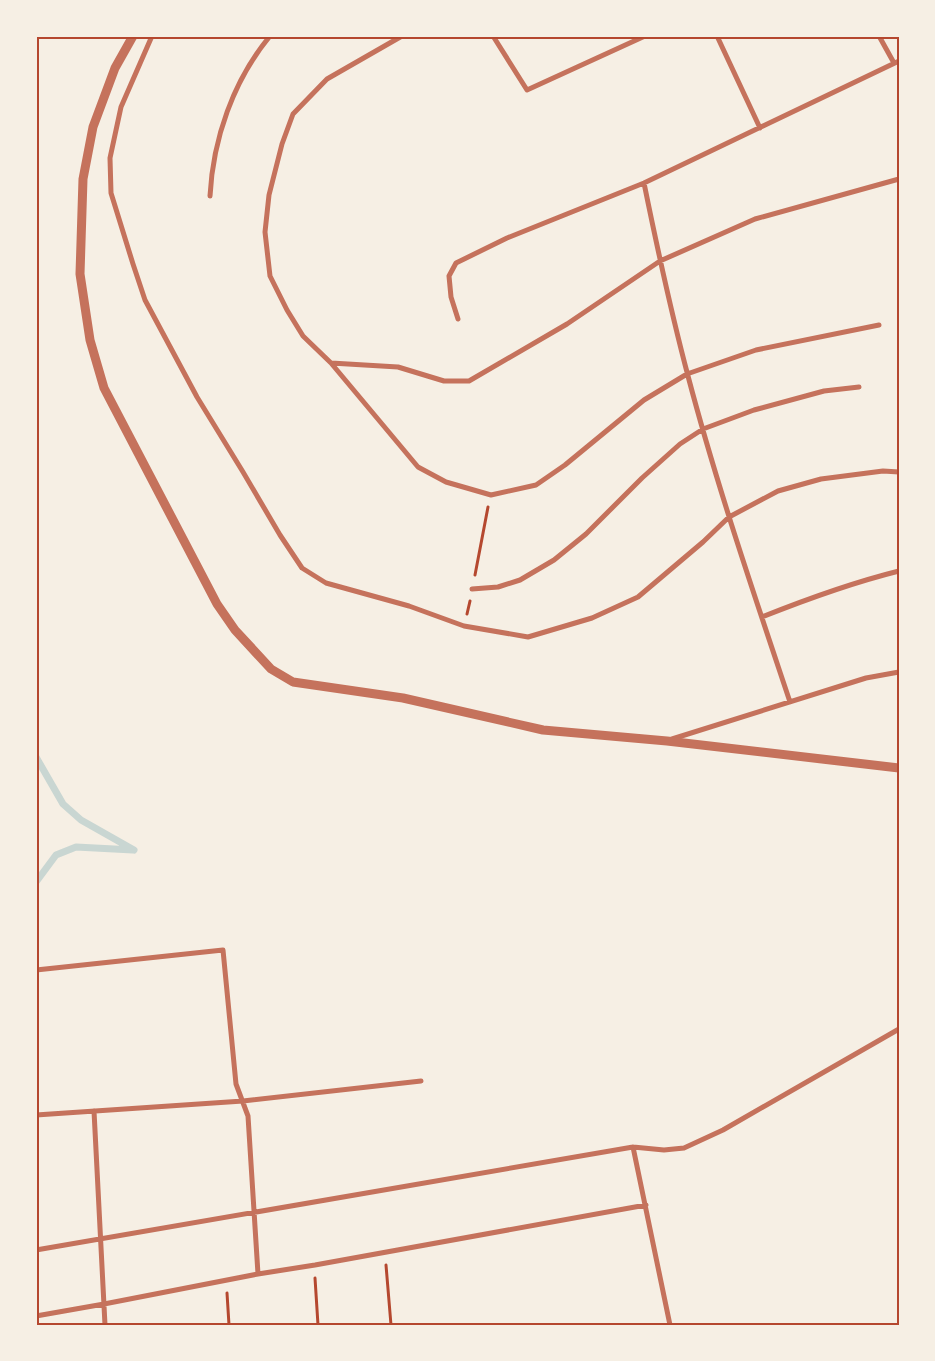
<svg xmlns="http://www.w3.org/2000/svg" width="935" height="1361" viewBox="0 0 935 1361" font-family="'Public Sans',sans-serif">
<rect width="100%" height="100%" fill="#f6efe4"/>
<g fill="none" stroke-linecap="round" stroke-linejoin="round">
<!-- stream -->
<path stroke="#c9d6d2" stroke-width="7" d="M 36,757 L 63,804 L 81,820 L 134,850
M 36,882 L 56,855 L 76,847 L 133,850"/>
<!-- path -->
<path stroke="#b5482f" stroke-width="3" d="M 475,575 L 488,507
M 467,614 L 470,601
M 386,1265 L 391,1325
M 315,1278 L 318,1325
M 227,1293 L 229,1325"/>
<!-- minor -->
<path stroke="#c5725c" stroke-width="5" d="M 152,36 L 121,107 L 110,158 L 111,193 L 133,264 L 145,300 L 197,397 L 243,472 L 280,535 L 302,568 L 326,583 L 409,606 L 464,626 L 528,637 L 592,618 L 638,597 L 703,542 L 729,517 L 778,491 L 821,479 L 883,471 L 899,472
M 402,36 L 327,79 L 293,114 L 282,144 L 269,195 L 265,232 L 270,276 L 287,310 L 303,336 L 331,363 L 398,367 L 444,381 L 469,381 L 567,324 L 660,261 L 755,219 L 899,179
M 493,36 L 527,90 L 645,36
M 717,36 L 760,128
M 879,36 L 894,63
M 644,183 C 657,247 671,312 688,376 C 717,486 754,594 790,702
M 210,196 C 213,139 233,81 270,36
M 458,319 L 451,297 L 449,276 L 456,263 L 507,238 L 644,183 L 899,61
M 331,363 L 418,467 L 446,482 L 491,495 L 536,485 L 565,465 L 644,400 L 687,374 L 756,350 L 879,325
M 472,589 L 498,587 L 520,580 L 554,560 L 586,534 L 642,478 L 680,444 L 703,429 L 754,410 L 824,391 L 859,387
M 762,617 C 807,599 851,583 899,571
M 672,739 L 866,678 L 899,672
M 36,970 L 223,950 L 236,1084 L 248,1116 L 258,1274
M 94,1111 L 105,1325
M 36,1115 L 243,1101 L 421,1081
M 633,1147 L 670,1325
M 36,1250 L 633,1147 L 664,1150 L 684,1148 L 723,1130 L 899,1029
M 36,1316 L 104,1304 L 258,1274 L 315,1265 L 646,1205"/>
<!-- tertiary -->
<path stroke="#c5725c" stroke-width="9" d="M 133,36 L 115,68 L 93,127 L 83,179 L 80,274 L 90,340 L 104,388 L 217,604 L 235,630 L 271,669 L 293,682 L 403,698 L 543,730 L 667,741 L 899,768"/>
</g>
<!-- border -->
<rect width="935" height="1361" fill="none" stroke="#f6efe4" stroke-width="75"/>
<rect x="38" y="38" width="860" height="1286" fill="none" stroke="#b5482f" stroke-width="2"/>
</svg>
